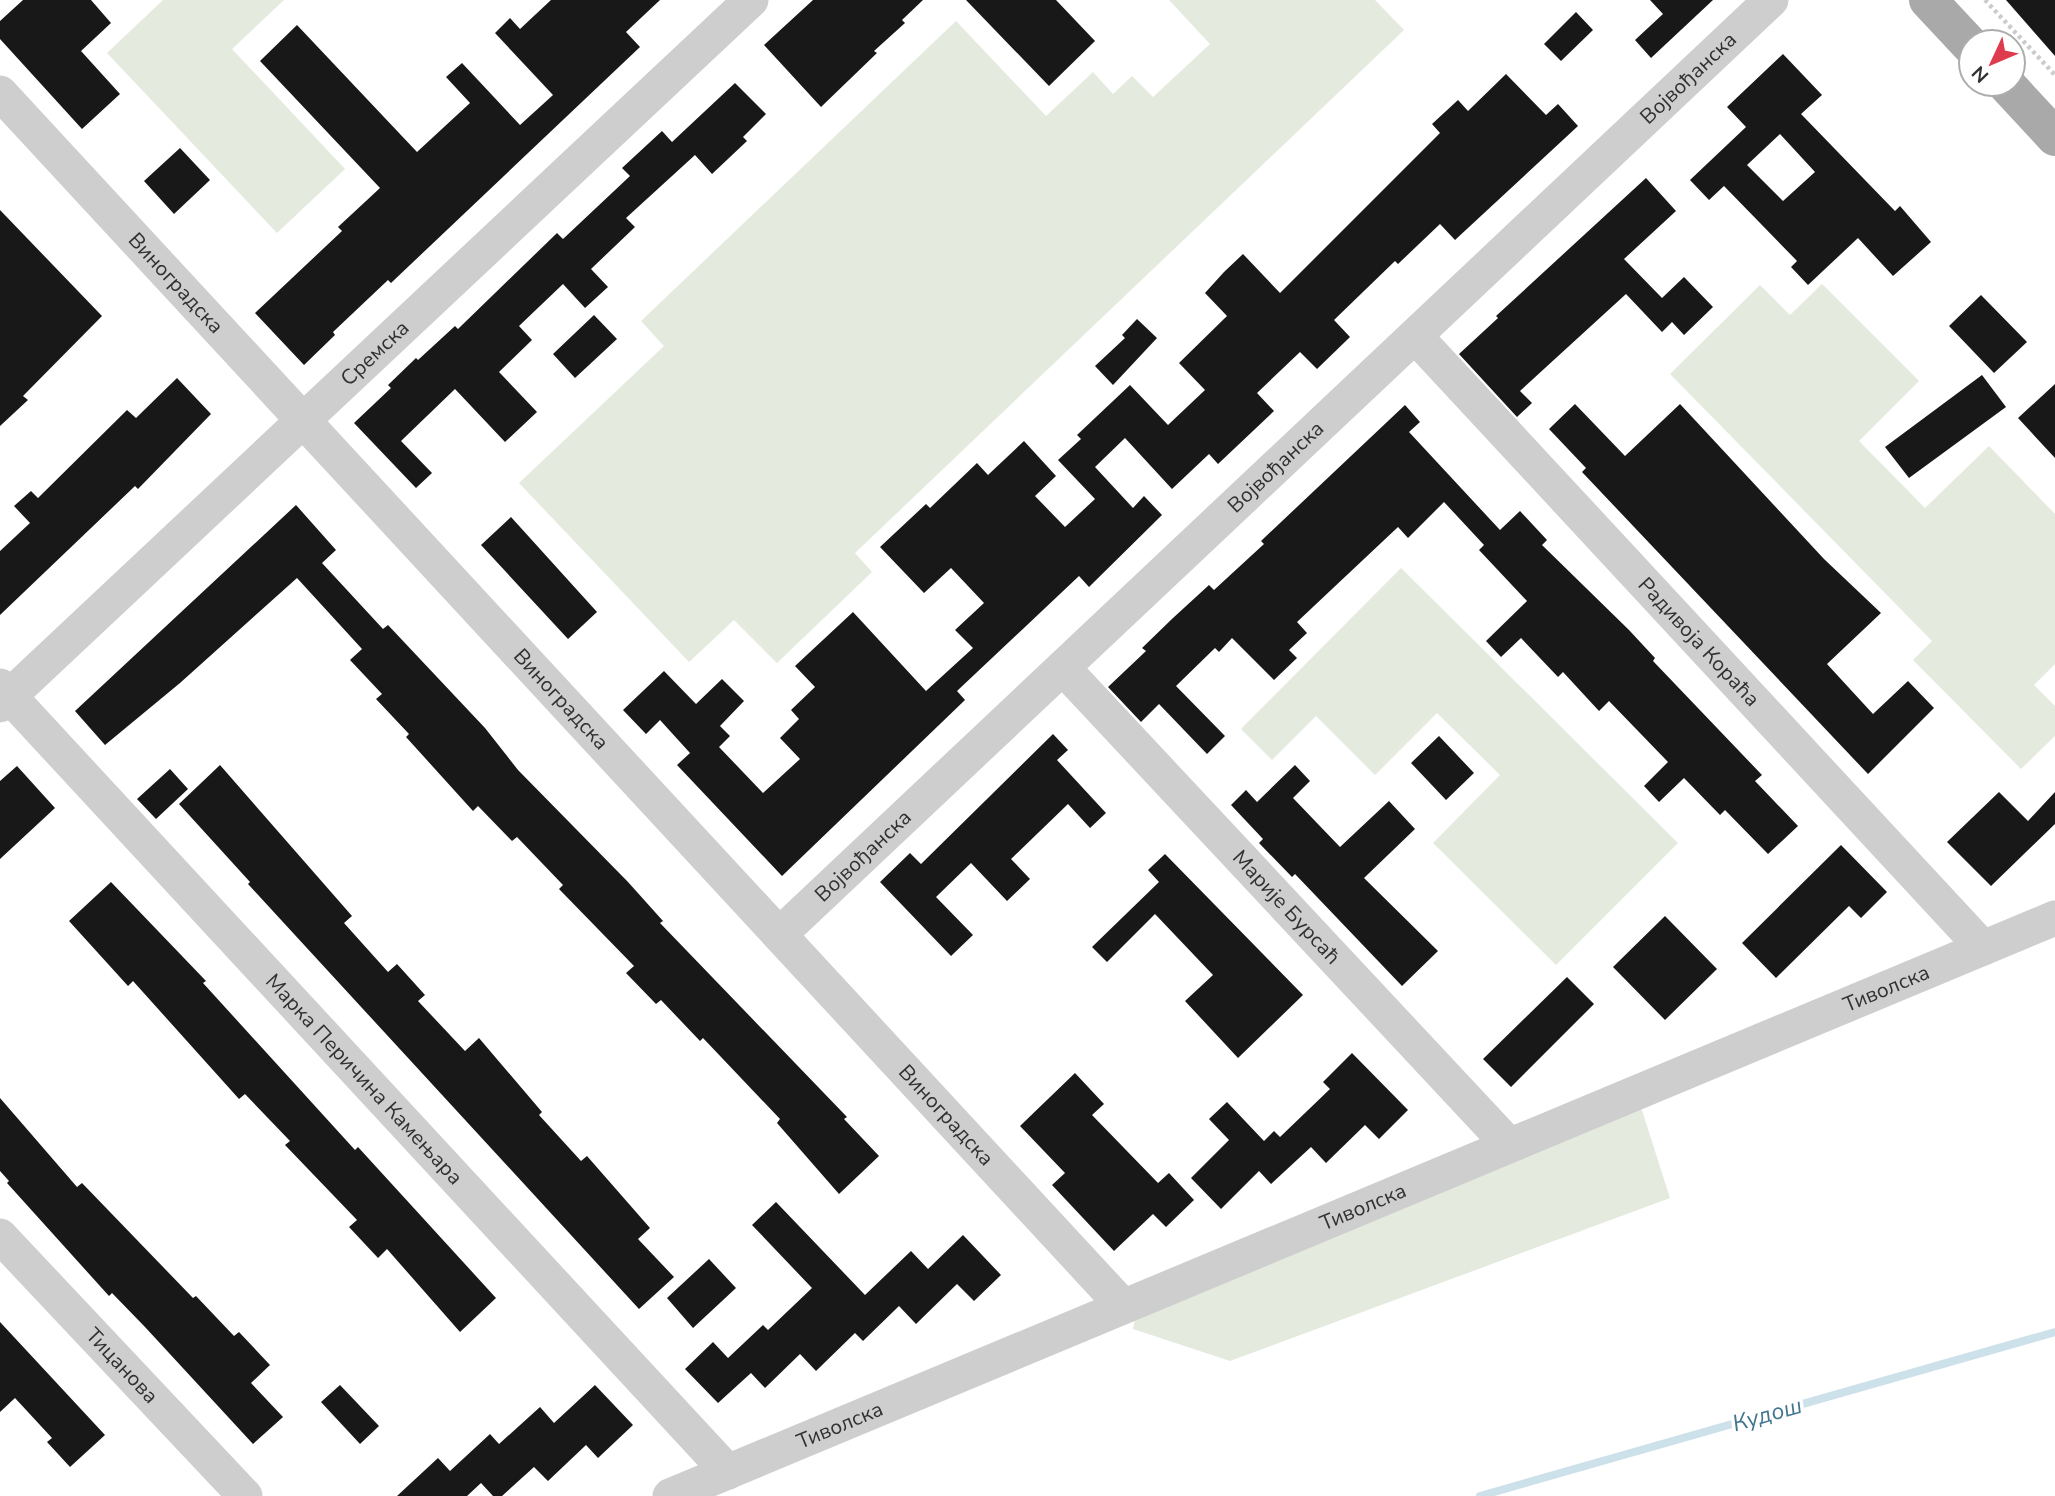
<svg xmlns="http://www.w3.org/2000/svg" width="2055" height="1496" viewBox="0 0 2055 1496" font-family="'Nunito Sans',sans-serif">
<rect width="100%" height="100%" fill="#fff"/>
<!-- green -->
<path fill="#e4eadd" d="M 163,0 L 284,0 L 232,49 L 345,169 L 277,233 L 107,53 Z
M 1169,0 L 1375,0 L 1404,30 L 855,553 L 872,572 L 777,663 L 734,620 L 689,662 L 519,483 L 664,346 L 641,321 L 956,21 L 1046,116 L 1093,72 L 1113,94 L 1132,76 L 1153,97 L 1210,44 Z
M 1822,284 L 1919,381 L 1859,441 L 1925,508 L 1989,446 L 2055,514 L 2055,664 L 2034,685 L 2055,706 L 2055,736 L 2021,769 L 1913,660 L 1932,641 L 1670,374 L 1760,285 L 1790,315 Z
M 1401,568 L 1678,843 L 1556,965 L 1433,843 L 1500,775 L 1437,713 L 1375,775 L 1316,716 L 1272,760 L 1241,729 Z
M 1640,1104 L 1670,1198 L 1230,1361 L 1133,1329 L 1137,1310 Z"/>
<g fill="none" stroke-linecap="round" stroke-linejoin="round">
<!-- stream -->
<path stroke="#cde1eb" stroke-width="8" d="M 1480,1496 L 2055,1332"/>
</g>
<!-- building -->
<path fill="#181818" fill-rule="evenodd" d="M 23,0 L 91,0 L 111,23 L 81,51 L 120,94 L 82,129 L 0,39 L 0,21 Z
M 551,0 L 660,0 L 626,32 L 640,47 L 391,283 L 388,280 L 333,332 L 335,335 L 304,365 L 255,313 L 342,231 L 338,227 L 380,188 L 260,61 L 297,25 L 417,152 L 470,103 L 446,77 L 462,63 L 520,125 L 553,95 L 495,33 L 510,18 L 520,29 Z
M 813,0 L 923,0 L 902,20 L 905,23 L 874,51 L 877,53 L 821,107 L 764,45 Z
M 966,0 L 1056,0 L 1095,41 L 1049,86 Z
M 1650,0 L 1713,0 L 1651,58 L 1635,40 L 1663,14 Z
M 2006,0 L 2055,0 L 2055,56 Z
M 1576,12 L 1593,30 L 1561,61 L 1544,44 Z
M 1783,54 L 1822,95 L 1801,114 L 1895,211 L 1900,206 L 1931,242 L 1893,276 L 1858,238 L 1808,285 L 1791,267 L 1797,261 L 1724,186 L 1709,200 L 1690,180 L 1746,127 L 1727,107 ZM 1780,134 L 1815,172 L 1783,201 L 1747,165 Z
M 1506,74 L 1546,115 L 1558,104 L 1578,126 L 1455,240 L 1440,224 L 1398,264 L 1395,261 L 1334,320 L 1350,337 L 1317,369 L 1300,352 L 1257,393 L 1274,411 L 1218,464 L 1209,454 L 1172,489 L 1125,438 L 1095,467 L 1133,508 L 1144,496 L 1162,515 L 1089,587 L 1079,576 L 957,691 L 965,700 L 782,876 L 677,765 L 690,753 L 660,720 L 646,734 L 623,710 L 664,671 L 696,704 L 722,679 L 744,701 L 720,726 L 730,736 L 719,747 L 763,793 L 800,759 L 780,738 L 799,719 L 791,710 L 815,687 L 795,666 L 853,612 L 926,691 L 973,648 L 955,630 L 984,603 L 951,568 L 924,593 L 880,547 L 926,504 L 930,508 L 977,463 L 988,475 L 1024,441 L 1056,476 L 1035,496 L 1065,527 L 1095,499 L 1058,460 L 1081,439 L 1077,435 L 1130,385 L 1168,425 L 1205,390 L 1179,363 L 1227,316 L 1205,293 L 1224,272 L 1243,254 L 1280,293 L 1440,133 L 1432,124 L 1458,100 L 1468,111 Z
M 735,83 L 766,114 L 743,137 L 747,141 L 712,174 L 695,155 L 626,218 L 635,227 L 591,269 L 608,287 L 585,308 L 563,284 L 519,326 L 532,340 L 499,372 L 537,412 L 505,442 L 455,389 L 401,441 L 432,473 L 416,488 L 354,423 L 391,388 L 388,385 L 416,358 L 418,360 L 455,326 L 458,329 L 557,233 L 563,239 L 630,176 L 622,168 L 662,131 L 672,142 Z
M 180,148 L 210,180 L 174,214 L 144,181 Z
M 1646,178 L 1676,211 L 1624,259 L 1662,298 L 1684,277 L 1713,307 L 1684,335 L 1672,322 L 1662,332 L 1626,294 L 1520,391 L 1532,403 L 1517,417 L 1459,354 L 1498,318 L 1496,316 Z
M 0,210 L 102,316 L 23,396 L 28,400 L 0,426 Z
M 1981,295 L 2027,342 L 1994,373 L 1949,326 Z
M 594,315 L 617,339 L 575,378 L 553,354 Z
M 1137,319 L 1157,338 L 1113,385 L 1095,366 L 1125,338 L 1122,335 Z
M 1982,375 L 2006,407 L 1909,478 L 1885,447 Z
M 177,378 L 211,414 L 138,489 L 135,486 L 0,615 L 0,551 L 30,523 L 14,506 L 31,491 L 38,498 L 127,410 L 136,418 Z
M 2055,384 L 2055,458 L 2018,418 Z
M 1575,404 L 1625,456 L 1680,404 L 1824,559 L 1881,613 L 1827,664 L 1873,714 L 1908,681 L 1934,708 L 1868,774 L 1582,472 L 1586,468 L 1549,429 Z
M 1405,405 L 1420,422 L 1409,432 L 1500,530 L 1520,511 L 1547,540 L 1542,545 L 1629,630 L 1655,658 L 1653,661 L 1762,775 L 1755,781 L 1798,826 L 1768,854 L 1725,810 L 1720,815 L 1684,778 L 1659,802 L 1644,786 L 1668,762 L 1609,701 L 1599,711 L 1563,672 L 1558,677 L 1521,638 L 1501,657 L 1486,641 L 1527,601 L 1479,550 L 1484,545 L 1444,502 L 1408,538 L 1398,527 L 1297,622 L 1307,633 L 1289,650 L 1297,658 L 1274,680 L 1232,638 L 1219,652 L 1215,648 L 1176,686 L 1225,736 L 1207,754 L 1159,704 L 1141,722 L 1108,687 L 1146,651 L 1142,648 L 1173,618 L 1209,585 L 1214,590 L 1264,544 L 1261,541 Z
M 296,505 L 336,550 L 322,563 L 383,629 L 388,625 L 420,659 L 485,728 L 518,770 L 628,882 L 663,921 L 660,923 L 847,1117 L 844,1119 L 879,1156 L 839,1194 L 777,1123 L 780,1119 L 703,1038 L 700,1041 L 661,1000 L 656,1004 L 626,973 L 634,966 L 559,889 L 563,885 L 517,837 L 512,841 L 478,806 L 473,811 L 406,737 L 409,734 L 376,699 L 382,694 L 350,660 L 362,649 L 297,578 L 180,683 L 105,745 L 75,711 Z
M 511,517 L 597,612 L 568,639 L 481,545 Z
M 1053,734 L 1068,750 L 1057,760 L 1106,813 L 1090,828 L 1068,804 L 1011,859 L 1030,879 L 1007,901 L 971,863 L 936,897 L 973,935 L 951,956 L 880,882 L 910,853 L 921,864 Z
M 1439,736 L 1474,773 L 1446,800 L 1411,763 Z
M 220,765 L 352,916 L 344,923 L 388,972 L 397,964 L 425,995 L 418,1001 L 465,1051 L 479,1038 L 542,1112 L 539,1115 L 581,1161 L 587,1156 L 650,1228 L 638,1239 L 674,1277 L 639,1309 L 248,884 L 250,882 L 179,804 Z
M 1295,765 L 1310,781 L 1293,798 L 1340,847 L 1389,801 L 1415,829 L 1364,878 L 1438,951 L 1402,986 L 1295,874 L 1292,877 L 1259,843 L 1263,839 L 1231,805 L 1246,790 L 1257,802 Z
M 17,766 L 55,808 L 0,859 L 0,781 Z
M 170,769 L 188,789 L 156,819 L 137,799 Z
M 1999,792 L 2028,821 L 2055,792 L 2055,824 L 1991,886 L 1947,842 Z
M 1841,845 L 1887,892 L 1861,918 L 1849,906 L 1776,978 L 1742,943 Z
M 1165,854 L 1303,995 L 1238,1058 L 1185,1001 L 1213,975 L 1155,914 L 1107,962 L 1092,947 L 1159,882 L 1148,870 Z
M 111,882 L 206,981 L 203,983 L 355,1150 L 358,1147 L 496,1298 L 460,1332 L 387,1249 L 378,1258 L 349,1227 L 357,1220 L 285,1145 L 290,1141 L 245,1094 L 239,1099 L 133,981 L 128,986 L 69,921 Z
M 1665,916 L 1717,969 L 1665,1020 L 1613,967 Z
M 1567,977 L 1594,1004 L 1511,1087 L 1483,1059 Z
M 1352,1053 L 1408,1110 L 1379,1139 L 1365,1125 L 1326,1163 L 1311,1147 L 1271,1184 L 1259,1171 L 1221,1209 L 1191,1178 L 1229,1140 L 1209,1119 L 1227,1102 L 1264,1141 L 1274,1131 L 1280,1137 L 1330,1089 L 1323,1082 Z
M 1075,1073 L 1104,1104 L 1092,1115 L 1158,1183 L 1169,1173 L 1194,1200 L 1166,1227 L 1153,1214 L 1114,1251 L 1052,1185 L 1065,1173 L 1020,1126 Z
M 0,1098 L 77,1187 L 82,1183 L 193,1298 L 196,1296 L 234,1336 L 239,1332 L 270,1365 L 251,1383 L 283,1417 L 253,1444 L 145,1327 L 112,1293 L 109,1296 L 7,1183 L 9,1181 L 0,1171 Z
M 776,1202 L 865,1295 L 911,1251 L 928,1269 L 963,1235 L 1001,1275 L 974,1301 L 957,1284 L 916,1324 L 899,1306 L 863,1341 L 855,1333 L 816,1371 L 800,1354 L 765,1388 L 751,1373 L 718,1403 L 685,1369 L 713,1342 L 728,1358 L 763,1325 L 768,1330 L 812,1288 L 752,1225 Z
M 709,1259 L 736,1288 L 693,1328 L 667,1298 Z
M 0,1322 L 105,1435 L 70,1467 L 47,1442 L 52,1438 L 15,1398 L 0,1412 Z
M 340,1385 L 379,1426 L 360,1444 L 321,1402 Z
M 595,1385 L 633,1425 L 598,1458 L 586,1445 L 548,1481 L 534,1467 L 502,1496 L 493,1496 L 481,1483 L 467,1496 L 397,1496 L 438,1458 L 450,1471 L 490,1434 L 499,1444 L 540,1407 L 554,1423 Z"/>
<g fill="none" stroke-linecap="round" stroke-linejoin="round">
<!-- path -->
<path stroke="#cbcbcb" stroke-width="4.5" stroke-dasharray="3.5 3.5" stroke-linecap="butt" d="M 1985,0 L 2055,75"/>
<!-- minor -->
<g stroke="#cecece" stroke-width="35">
<path id="s1" d="M 0,93 L 1122,1305"/>
<path id="s2" d="M 1416,337 L 1983,948"/>
<path id="s3" d="M 1064,669 L 1509,1145"/>
<path id="s4" d="M 0,686 L 728,1472"/>
<path id="s5" d="M 0,705 L 751,0"/>
<path id="s6" d="M 780,934 L 1771,0"/>
<path id="s7" d="M 0,1236 L 245,1496"/>
<path id="s8" d="M 670,1496 L 2055,918"/>
</g>
<!-- major -->
<path stroke="#a9a9a9" stroke-width="38" d="M 1928,0 L 1971,46
M 2006,84 L 2055,137"/>
</g>
<g text-anchor="middle" stroke-width="7" stroke-linejoin="round" paint-order="stroke">
<!-- street labels -->
<g font-size="21" fill="#313131" stroke="#fff">
<text dy="7" stroke="none"><textPath href="#s6" startOffset="1248">Војвођанска</textPath></text>
<text dy="7" stroke="none"><textPath href="#s1" startOffset="259">Виноградска</textPath></text>
<text dy="7" stroke="none"><textPath href="#s5" startOffset="514">Сремска</textPath></text>
<text dy="7" stroke="none"><textPath href="#s6" startOffset="681">Војвођанска</textPath></text>
<text dy="7" stroke="none"><textPath href="#s2" startOffset="416">Радивоја Кораћа</textPath></text>
<text dy="7" stroke="none"><textPath href="#s1" startOffset="826">Виноградска</textPath></text>
<text dy="7" stroke="none"><textPath href="#s6" startOffset="114">Војвођанска</textPath></text>
<text dy="7" stroke="none"><textPath href="#s3" startOffset="326">Марије Бурсаћ</textPath></text>
<text dy="7" stroke="none"><textPath href="#s8" startOffset="1318">Тиволска</textPath></text>
<text dy="7" stroke="none"><textPath href="#s4" startOffset="536">Марка Перичина Камењара</textPath></text>
<text dy="7" stroke="none"><textPath href="#s1" startOffset="1393">Виноградска</textPath></text>
<text dy="7" stroke="none"><textPath href="#s8" startOffset="751">Тиволска</textPath></text>
<text dy="7" stroke="none"><textPath href="#s7" startOffset="178">Тицанова</textPath></text>
<text dy="7" stroke="none"><textPath href="#s8" startOffset="184">Тиволска</textPath></text>
</g>
<!-- water labels -->
<g font-size="23" font-style="italic" fill="#417590" stroke="#fff">
<text transform="translate(1767 1414) rotate(-16)" y="8">Кудош</text>
</g>
</g>
<!-- north arrow -->
<g transform="translate(1992 63) rotate(226)"><circle r="33" fill="#ffffff" stroke="#adadad" stroke-width="2"/>
<path d="M0-5L12 26L0 18L-12 26Z" fill="#de3c4e"/>
<text y="-10" font-size="19" font-weight="bold" text-anchor="middle" fill="#313131">N</text>
</g>
</svg>
